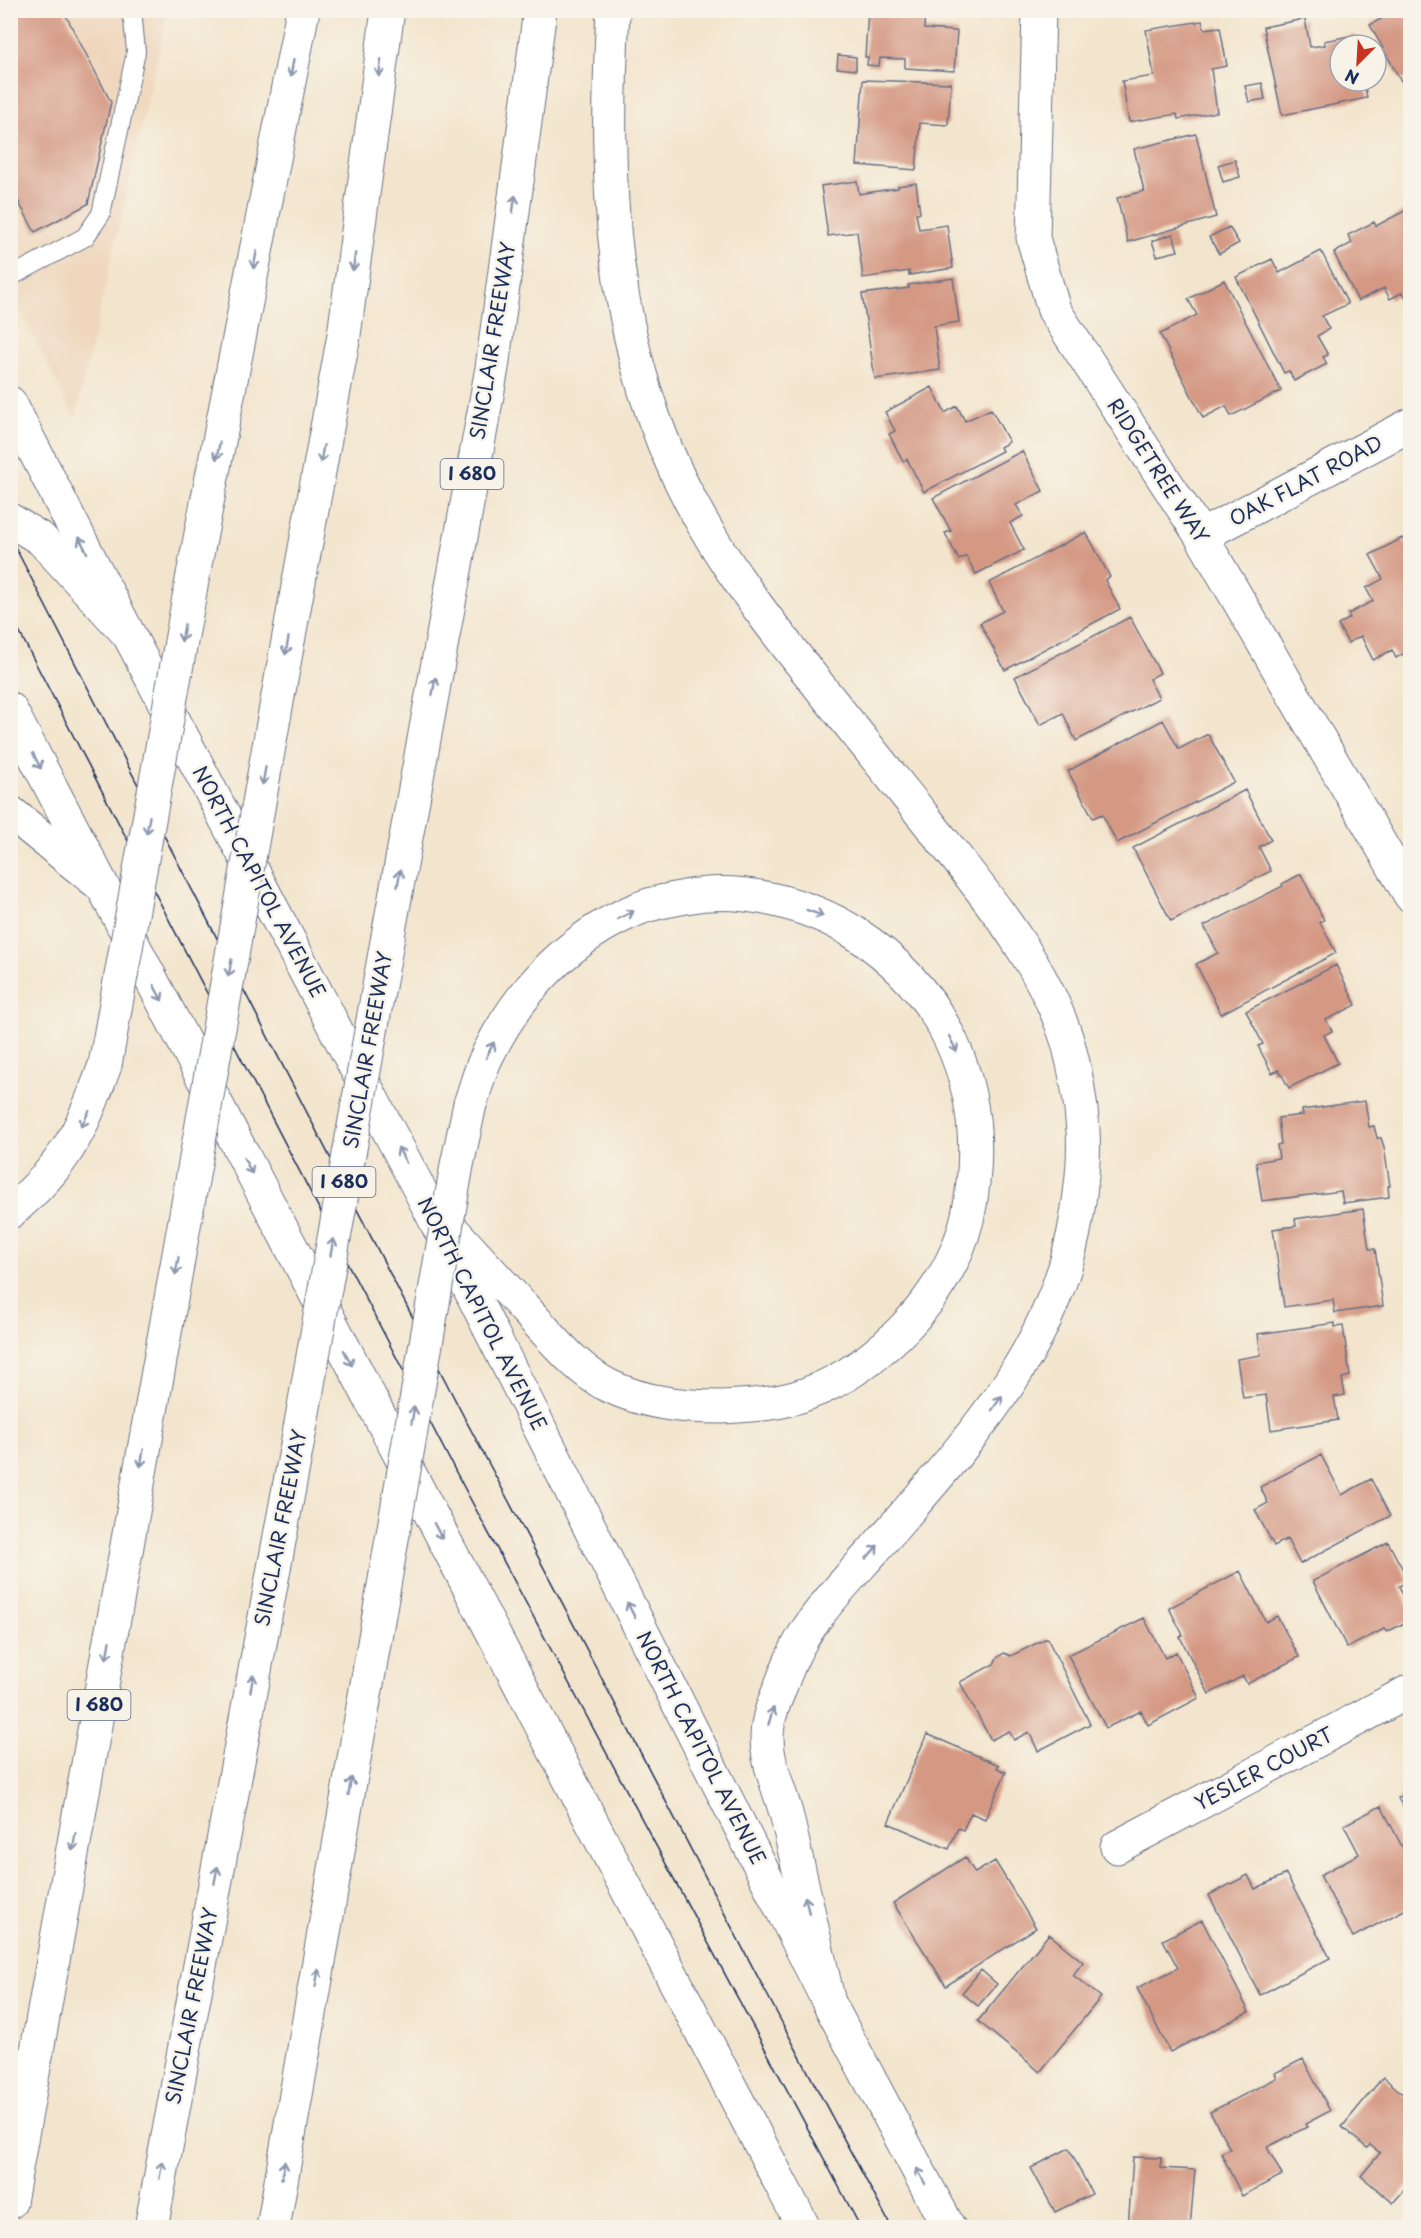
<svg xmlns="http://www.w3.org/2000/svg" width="1421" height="2238" viewBox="0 0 1421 2238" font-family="'Playpen Sans',sans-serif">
<rect width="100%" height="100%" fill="#f7f3e8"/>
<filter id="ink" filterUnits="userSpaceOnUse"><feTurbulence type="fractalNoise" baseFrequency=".0167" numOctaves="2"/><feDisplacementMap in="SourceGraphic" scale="12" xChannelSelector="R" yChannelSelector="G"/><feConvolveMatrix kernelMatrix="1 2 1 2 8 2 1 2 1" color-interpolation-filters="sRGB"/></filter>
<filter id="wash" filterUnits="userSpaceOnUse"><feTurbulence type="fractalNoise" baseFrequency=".008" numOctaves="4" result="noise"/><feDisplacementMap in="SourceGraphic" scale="24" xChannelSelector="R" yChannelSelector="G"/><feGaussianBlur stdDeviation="1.35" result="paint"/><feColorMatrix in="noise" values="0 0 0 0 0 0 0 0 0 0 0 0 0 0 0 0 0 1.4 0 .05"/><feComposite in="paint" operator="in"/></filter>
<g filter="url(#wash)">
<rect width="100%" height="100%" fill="#f3e5cd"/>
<!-- built -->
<path fill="#efd6bc" d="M 11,11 L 168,11 L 75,419 L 11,292 Z"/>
<g id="blocks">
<!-- building -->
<path fill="#d49883" d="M 10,10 L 63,10 L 111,102 L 88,204 L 35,232 L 10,186 Z
M 868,10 L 925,10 L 924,29 L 957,31 L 954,71 L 905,68 L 905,59 L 880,58 L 879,66 L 867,65 L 868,57 L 865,57 Z
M 1397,10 L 1410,10 L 1410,76 L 1401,81 L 1370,25 Z
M 1305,19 L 1310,47 L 1325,45 L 1324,41 L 1355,35 L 1357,45 L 1340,45 L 1340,81 L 1364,81 L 1367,98 L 1282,115 L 1263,27 Z
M 1202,21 L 1204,29 L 1220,27 L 1227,66 L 1211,69 L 1217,112 L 1178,119 L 1177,114 L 1129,122 L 1122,81 L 1154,76 L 1146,30 Z
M 838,55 L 856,57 L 856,70 L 837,68 Z
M 863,80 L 951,83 L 948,125 L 920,123 L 916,170 L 857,165 Z
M 1262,83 L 1265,99 L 1249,102 L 1245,86 Z
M 1196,134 L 1216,217 L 1128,242 L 1117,198 L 1144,191 L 1134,149 Z
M 1235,160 L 1240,177 L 1223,182 L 1218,165 Z
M 857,181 L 859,194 L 898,188 L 898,186 L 916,183 L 920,213 L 916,213 L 919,229 L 947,225 L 953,268 L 909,275 L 909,271 L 863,278 L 857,232 L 828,236 L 821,186 Z
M 1410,208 L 1410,307 L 1403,292 L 1390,299 L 1384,288 L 1358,301 L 1334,253 L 1352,243 L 1348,235 L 1374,222 L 1376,226 Z
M 1229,227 L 1239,243 L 1219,254 L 1209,237 Z
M 1173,234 L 1178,251 L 1157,256 L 1152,241 Z
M 1321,251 L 1348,304 L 1322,316 L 1329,329 L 1317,336 L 1328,355 L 1323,357 L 1327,364 L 1294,381 L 1289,371 L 1284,373 L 1236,277 L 1272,259 L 1279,273 Z
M 953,278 L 959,322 L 934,326 L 940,370 L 875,379 L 862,294 L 909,288 L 908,285 Z
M 1224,280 L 1281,391 L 1231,416 L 1226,406 L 1203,418 L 1160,334 L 1197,315 L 1188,299 Z
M 932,387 L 945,413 L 957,406 L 965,421 L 991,409 L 1009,442 L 1000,447 L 1002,451 L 924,492 L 907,459 L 903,461 L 889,434 L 895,431 L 885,412 Z
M 1022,451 L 1043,491 L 1016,505 L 1023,516 L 1010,523 L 1024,550 L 976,574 L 966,556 L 959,560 L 945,533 L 951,531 L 933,498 Z
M 1086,532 L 1110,577 L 1105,580 L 1120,609 L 1005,670 L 980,623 L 1003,611 L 989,583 Z
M 1402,538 L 1407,546 L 1410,544 L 1410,650 L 1396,658 L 1392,650 L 1373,660 L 1361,636 L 1348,643 L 1338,625 L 1350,618 L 1348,614 L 1373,601 L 1366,588 L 1383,579 L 1370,555 Z
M 1130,617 L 1160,673 L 1149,679 L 1159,698 L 1076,741 L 1063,713 L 1040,725 L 1015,677 Z
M 1163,720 L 1179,749 L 1208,734 L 1234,782 L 1117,843 L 1102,814 L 1093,818 L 1068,771 Z
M 1245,790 L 1271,840 L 1259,847 L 1271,871 L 1171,921 L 1133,848 Z
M 1301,874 L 1324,920 L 1320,922 L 1336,953 L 1221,1014 L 1196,964 L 1218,953 L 1204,926 L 1283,886 L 1282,884 Z
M 1336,965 L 1356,1005 L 1326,1020 L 1332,1031 L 1324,1035 L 1338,1063 L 1289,1088 L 1279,1070 L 1272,1073 L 1258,1046 L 1263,1044 L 1246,1011 Z
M 1365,1101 L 1369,1127 L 1374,1126 L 1377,1138 L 1381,1138 L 1384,1147 L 1390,1186 L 1388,1186 L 1389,1197 L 1343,1203 L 1341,1191 L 1262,1201 L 1256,1162 L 1279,1158 L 1277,1145 L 1281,1144 L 1278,1118 L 1303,1115 L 1302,1110 Z
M 1363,1209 L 1369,1249 L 1375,1249 L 1383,1306 L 1335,1313 L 1333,1300 L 1284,1307 L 1273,1229 L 1296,1226 L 1295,1219 Z
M 1335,1323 L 1335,1327 L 1343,1326 L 1350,1376 L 1342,1378 L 1345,1395 L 1334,1397 L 1338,1420 L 1271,1430 L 1266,1395 L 1243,1398 L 1237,1359 L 1261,1355 L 1258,1334 Z
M 1321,1455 L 1342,1495 L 1371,1479 L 1390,1516 L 1300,1564 L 1287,1539 L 1274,1546 L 1255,1510 L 1268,1503 L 1260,1487 Z
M 1388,1542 L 1409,1581 L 1399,1586 L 1410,1610 L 1410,1620 L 1387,1632 L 1384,1629 L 1347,1648 L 1313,1581 Z
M 1240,1571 L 1266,1622 L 1277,1616 L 1299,1657 L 1247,1684 L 1243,1676 L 1209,1694 L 1180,1637 L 1183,1635 L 1169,1608 Z
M 1144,1618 L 1165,1658 L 1176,1652 L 1199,1698 L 1148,1725 L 1141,1711 L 1106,1728 L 1068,1655 Z
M 1047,1638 L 1090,1724 L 1038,1751 L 1029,1732 L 1014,1740 L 1009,1731 L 991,1740 L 960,1682 L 994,1664 L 997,1658 L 1004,1653 L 1011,1656 Z
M 927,1734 L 999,1765 L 997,1768 L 1006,1772 L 985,1819 L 971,1813 L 963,1830 L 958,1828 L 949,1849 L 888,1823 Z
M 1410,1791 L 1410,1820 L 1398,1798 Z
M 1381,1806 L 1410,1862 L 1410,1907 L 1353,1937 L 1320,1875 L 1359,1854 L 1344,1825 Z
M 965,1857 L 975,1873 L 995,1861 L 1036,1928 L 946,1986 L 893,1903 Z
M 1286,1874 L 1330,1958 L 1260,1995 L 1209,1895 L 1248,1875 L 1255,1889 Z
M 1202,1920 L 1249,2012 L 1170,2052 L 1137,1988 L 1178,1968 L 1163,1940 Z
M 1049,1934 L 1083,1962 L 1073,1975 L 1101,1997 L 1040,2072 L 978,2021 Z
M 981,1970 L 997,1984 L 978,2006 L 962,1993 Z
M 1303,2059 L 1330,2111 L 1305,2124 L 1307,2127 L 1267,2147 L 1282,2175 L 1242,2196 L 1221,2153 L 1230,2149 L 1210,2112 L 1277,2078 L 1275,2073 Z
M 1383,2077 L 1410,2100 L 1410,2183 L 1393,2203 L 1361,2176 L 1380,2153 L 1370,2145 L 1367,2148 L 1342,2127 Z
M 1069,2148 L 1092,2194 L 1055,2212 L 1031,2168 Z
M 1133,2157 L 1161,2158 L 1161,2168 L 1195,2170 L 1190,2228 L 1128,2228 Z"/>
</g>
</g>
<g filter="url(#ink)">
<use href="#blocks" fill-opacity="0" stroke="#676f85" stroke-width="1.5"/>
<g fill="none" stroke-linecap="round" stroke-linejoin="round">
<defs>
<path id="service" d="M 10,277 L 85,237 L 101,214 L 136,52 L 133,19 L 128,10"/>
<path id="minor" d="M 1039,10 L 1033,238 L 1054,310 L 1201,536 L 1410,895
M 1201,536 L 1410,425
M 1117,1847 L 1410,1691"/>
<path id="primary" d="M 10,403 L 129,635 L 425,1200 L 829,2003 L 949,2228
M 10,709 L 804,2228"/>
<path id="motorway" d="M 613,10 C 604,182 608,346 691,502 C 724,565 768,622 812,677 C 849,724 887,771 924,817 C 978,886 1042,958 1068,1043 C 1076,1072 1081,1102 1083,1131 C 1085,1161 1081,1191 1076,1221 C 1053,1356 960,1450 874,1550 C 851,1576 820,1608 803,1637 C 794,1652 786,1671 780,1688 C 776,1698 771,1709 769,1720 C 761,1754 779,1785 787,1817 C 801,1879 815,1941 829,2003
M 10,520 L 41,539 L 129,635
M 193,575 L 303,10
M 274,718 L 344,335 L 388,10
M 10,812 L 102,886
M 388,936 L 492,368 L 540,10
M 425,1200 C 458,1236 491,1272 524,1308 C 549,1334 576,1370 609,1386 C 645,1403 682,1407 721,1407 C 742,1406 762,1405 782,1401 C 856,1385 928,1318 957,1250 C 966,1229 971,1205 973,1183 C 984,1080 942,989 855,933 C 807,903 741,886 685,897 C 671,900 654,902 640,908 C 572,935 520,989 488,1054 C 480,1069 476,1087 470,1104
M 10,1212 C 65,1166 82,1131 105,1065
M 10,2202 L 187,1209
M 151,2228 L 300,1429
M 273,2228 L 382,1597"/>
</defs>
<!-- service casing -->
<use href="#service" stroke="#676f85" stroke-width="20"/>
<!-- minor casing -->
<use href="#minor" stroke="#676f85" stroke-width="35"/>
<!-- primary casing -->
<use href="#primary" stroke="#676f85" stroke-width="35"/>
<!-- motorway casing -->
<use href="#motorway" stroke="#676f85" stroke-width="35"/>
<!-- service -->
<use href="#service" stroke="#fff" stroke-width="18"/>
<!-- minor -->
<use href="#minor" stroke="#fff" stroke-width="33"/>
<!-- primary -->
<use href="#primary" stroke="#fff" stroke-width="33"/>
<!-- motorway -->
<use href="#motorway" stroke="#fff" stroke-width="33"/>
<!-- tram -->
<path stroke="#1b2f5e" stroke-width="1.5" d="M 10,537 L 464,1417 C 608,1686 745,1959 892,2228
M 10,614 L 458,1476 L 861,2228"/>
<defs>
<path id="motorway-bridge" d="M 105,1065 L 193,575
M 187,1209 L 274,718
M 300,1429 L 388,936
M 382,1597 L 457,1165 L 470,1104"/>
</defs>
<!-- motorway-bridge casing -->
<use href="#motorway-bridge" stroke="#676f85" stroke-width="35" stroke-linecap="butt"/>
<!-- motorway-bridge -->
<use href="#motorway-bridge" stroke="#fff" stroke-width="33"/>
</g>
<!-- one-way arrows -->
<defs><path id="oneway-shaft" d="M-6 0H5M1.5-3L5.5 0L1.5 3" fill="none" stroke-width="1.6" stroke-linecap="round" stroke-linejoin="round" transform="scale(1.5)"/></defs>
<g stroke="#8d97ae">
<use href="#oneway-shaft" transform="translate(292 68) rotate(100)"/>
<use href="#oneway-shaft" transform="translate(380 68) rotate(98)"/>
<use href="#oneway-shaft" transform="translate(514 204) rotate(-82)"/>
<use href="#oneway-shaft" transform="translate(255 260) rotate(101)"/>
<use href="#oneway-shaft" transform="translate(354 262) rotate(98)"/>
<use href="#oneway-shaft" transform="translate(218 451) rotate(101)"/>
<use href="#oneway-shaft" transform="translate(322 454) rotate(100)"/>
<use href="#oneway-shaft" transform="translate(83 545) rotate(-117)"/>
<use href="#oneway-shaft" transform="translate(183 633) rotate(100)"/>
<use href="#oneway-shaft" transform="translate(287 646) rotate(100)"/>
<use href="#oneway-shaft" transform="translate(434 686) rotate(-80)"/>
<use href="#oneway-shaft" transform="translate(37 761) rotate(63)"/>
<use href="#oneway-shaft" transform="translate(264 776) rotate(100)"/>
<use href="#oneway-shaft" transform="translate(148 825) rotate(100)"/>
<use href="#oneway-shaft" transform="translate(399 878) rotate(-80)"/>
<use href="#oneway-shaft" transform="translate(815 913) rotate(20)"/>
<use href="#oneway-shaft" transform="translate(626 915) rotate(-26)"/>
<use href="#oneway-shaft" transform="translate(230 968) rotate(100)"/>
<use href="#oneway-shaft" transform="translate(158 993) rotate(62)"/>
<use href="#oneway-shaft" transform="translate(953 1044) rotate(64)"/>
<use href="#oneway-shaft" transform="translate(490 1050) rotate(-63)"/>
<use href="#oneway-shaft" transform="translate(85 1119) rotate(118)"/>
<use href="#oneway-shaft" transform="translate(402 1155) rotate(-118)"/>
<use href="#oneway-shaft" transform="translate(248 1166) rotate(62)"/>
<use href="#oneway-shaft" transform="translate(332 1247) rotate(-80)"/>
<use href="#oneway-shaft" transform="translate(177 1266) rotate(100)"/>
<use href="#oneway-shaft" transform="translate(348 1358) rotate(62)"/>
<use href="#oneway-shaft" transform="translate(997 1403) rotate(-55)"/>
<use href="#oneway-shaft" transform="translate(413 1415) rotate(-80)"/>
<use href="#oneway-shaft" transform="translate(142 1458) rotate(100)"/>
<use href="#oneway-shaft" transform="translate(438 1531) rotate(62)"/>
<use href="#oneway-shaft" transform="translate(872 1552) rotate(-49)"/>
<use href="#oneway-shaft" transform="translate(631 1610) rotate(-117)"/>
<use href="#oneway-shaft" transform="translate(108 1650) rotate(100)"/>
<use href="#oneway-shaft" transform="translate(252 1683) rotate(-79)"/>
<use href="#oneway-shaft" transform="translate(771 1716) rotate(-73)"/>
<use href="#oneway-shaft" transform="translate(350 1786) rotate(-80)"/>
<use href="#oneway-shaft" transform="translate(74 1842) rotate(100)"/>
<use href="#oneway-shaft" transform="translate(216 1875) rotate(-79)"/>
<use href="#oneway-shaft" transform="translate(807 1905) rotate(-103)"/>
<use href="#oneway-shaft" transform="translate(317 1978) rotate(-80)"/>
<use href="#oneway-shaft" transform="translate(161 2170) rotate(-79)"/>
<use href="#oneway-shaft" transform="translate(283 2170) rotate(-80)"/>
<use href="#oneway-shaft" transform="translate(921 2176) rotate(-118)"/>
</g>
</g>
<g text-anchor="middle" stroke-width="5" stroke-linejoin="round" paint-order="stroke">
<!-- shield labels -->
<g fill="#f7f3e8" stroke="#5d6a87" stroke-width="1.5">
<rect x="440.5" y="459" width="63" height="30" rx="4.5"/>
<rect x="312.5" y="1167" width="63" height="30" rx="4.5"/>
<rect x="67.5" y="1690" width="63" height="30" rx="4.5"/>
</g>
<g font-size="18" font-weight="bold" fill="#1b2f5e">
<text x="472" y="480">I 680</text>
<text x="344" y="1188">I 680</text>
<text x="99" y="1711">I 680</text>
</g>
<!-- street labels -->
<g font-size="20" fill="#1b2f5e" stroke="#f7f3e8">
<text transform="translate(493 341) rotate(-81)" y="7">SINCLAIR FREEWAY</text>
<text transform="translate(1158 471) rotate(57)" y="7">RIDGETREE WAY</text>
<text transform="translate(1306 481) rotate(-28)" y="7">OAK FLAT ROAD</text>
<text transform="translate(259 882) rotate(62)" y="7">NORTH CAPITOL AVENUE</text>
<text transform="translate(368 1050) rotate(-80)" y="7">SINCLAIR FREEWAY</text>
<text transform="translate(482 1314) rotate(63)" y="7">NORTH CAPITOL AVENUE</text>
<text transform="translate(281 1528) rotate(-79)" y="7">SINCLAIR FREEWAY</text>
<text transform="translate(701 1748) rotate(63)" y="7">NORTH CAPITOL AVENUE</text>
<text transform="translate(1264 1769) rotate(-28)" y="7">YESLER COURT</text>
<text transform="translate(192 2006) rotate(-79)" y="7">SINCLAIR FREEWAY</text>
</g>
</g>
<!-- margin -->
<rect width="1421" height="2238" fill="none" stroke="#f7f3e8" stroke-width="36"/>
<!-- north arrow -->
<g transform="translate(1358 63) rotate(204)"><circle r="28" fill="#f7f3e8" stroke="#9fa5b1" stroke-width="1.5"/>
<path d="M0-4.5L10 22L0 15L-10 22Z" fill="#c8321e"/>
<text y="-9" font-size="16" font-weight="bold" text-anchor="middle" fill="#1b2f5e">N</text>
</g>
</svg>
